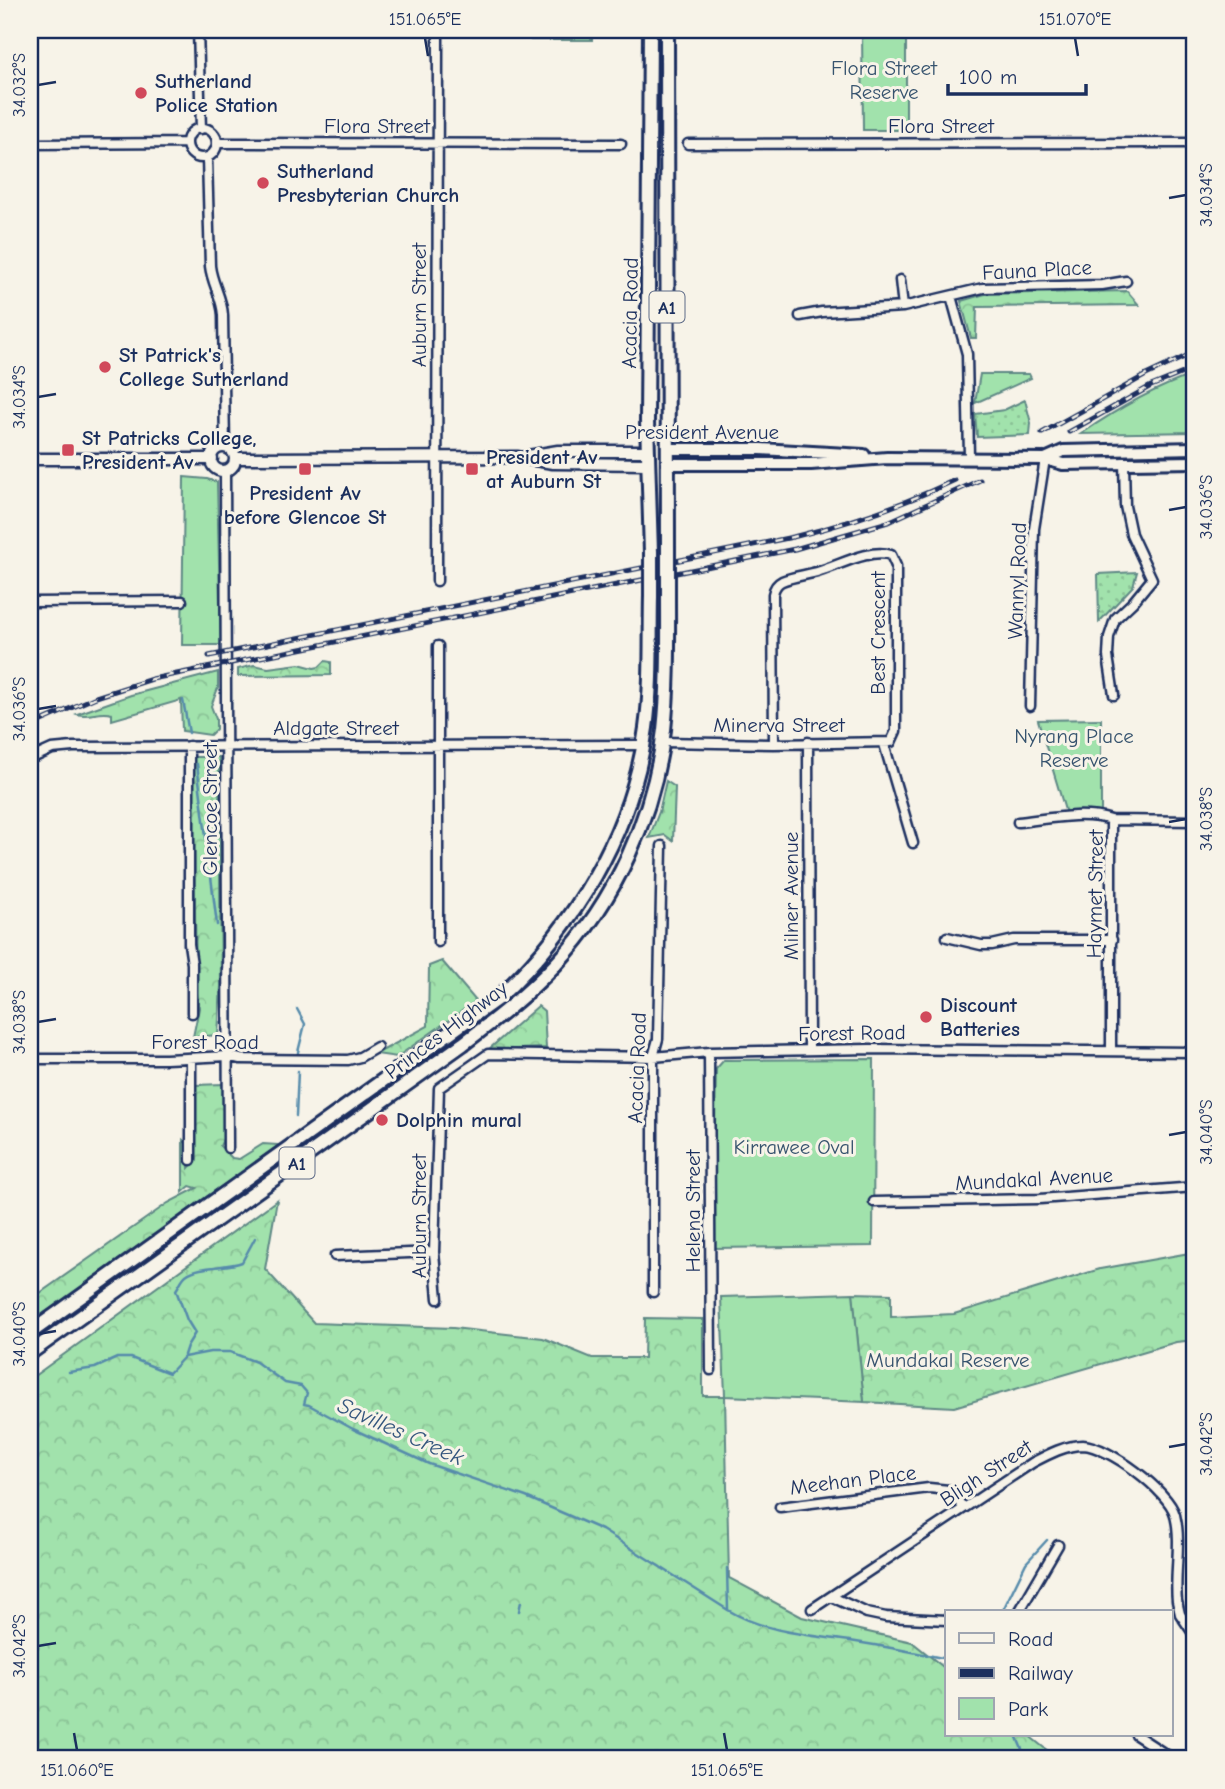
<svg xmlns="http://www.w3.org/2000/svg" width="1225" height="1789" viewBox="0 0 1225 1789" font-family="'Comic Neue',sans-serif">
<defs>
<pattern id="grass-dots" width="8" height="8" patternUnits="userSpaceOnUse" patternTransform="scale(1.75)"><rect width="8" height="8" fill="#a1e2ac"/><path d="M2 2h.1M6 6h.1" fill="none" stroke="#8ac296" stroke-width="1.8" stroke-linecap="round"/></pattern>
<pattern id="forest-crowns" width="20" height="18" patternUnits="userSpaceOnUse" patternTransform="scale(1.75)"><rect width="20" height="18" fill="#a1e2ac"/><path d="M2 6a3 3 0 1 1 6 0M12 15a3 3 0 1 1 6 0" fill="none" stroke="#8ac296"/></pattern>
</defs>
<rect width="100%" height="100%" fill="#f7f3e8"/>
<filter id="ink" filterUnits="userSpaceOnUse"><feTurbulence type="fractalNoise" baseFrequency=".0143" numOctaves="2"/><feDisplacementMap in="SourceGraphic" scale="14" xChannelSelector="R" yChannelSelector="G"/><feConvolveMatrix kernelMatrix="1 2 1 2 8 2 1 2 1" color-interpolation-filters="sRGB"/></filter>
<g filter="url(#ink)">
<!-- grass -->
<path fill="url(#grass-dots)" stroke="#5e8885" stroke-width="2" d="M 1025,400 L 1031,423 L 1030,435 L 977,437 L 975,414 L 1004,410 Z
M 1137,572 L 1133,586 L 1099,622 L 1098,574 Z"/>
<!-- forest -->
<path fill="url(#forest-crowns)" stroke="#5e8885" stroke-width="2" d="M 1127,291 L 1139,305 L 977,307 L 976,338 L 971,338 L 961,301 L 985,294 Z
M 325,661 L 331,662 L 331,675 L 238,676 L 238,669 L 254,665 L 268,668 L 299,664 L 314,668 L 319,667 Z
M 218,672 L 218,688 L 211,706 L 216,719 L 216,729 L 210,735 L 182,731 L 181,700 L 112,720 L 112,714 C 100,710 89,718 77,714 L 131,695 Z
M 193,757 L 219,757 L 221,986 L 218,1035 L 193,1037 L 199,1008 L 196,986 Z
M 666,781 L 675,787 L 673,841 L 665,835 L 649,838 L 659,812 Z
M 442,961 L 476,1001 L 397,1057 L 376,1054 L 428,1026 L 429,966 Z
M 538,1006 L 544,1011 L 546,1048 L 488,1050 Z
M 223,1084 L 225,1135 L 220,1146 L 232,1158 L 239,1159 L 263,1144 L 279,1145 L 30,1323 L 30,1300 L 168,1203 L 197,1188 L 190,1186 L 183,1192 L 183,1140 L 188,1145 L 189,1168 L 196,1160 L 195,1085 Z
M 277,1200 L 265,1269 L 314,1323 L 453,1328 L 543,1338 L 592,1358 L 644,1358 L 645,1318 L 703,1319 L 703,1396 L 725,1396 L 729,1578 L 802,1617 L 912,1642 L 947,1670 L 947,1735 L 1028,1735 L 1058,1759 L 30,1759 L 30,1379 Z
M 1195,1252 L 1195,1340 L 1176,1342 L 954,1407 L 864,1402 L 853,1293 L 891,1294 L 891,1317 L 954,1314 L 1100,1269 Z"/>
<!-- park -->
<path fill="#a1e2ac" stroke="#5e8885" stroke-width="2" d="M 531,30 L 592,30 L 592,40 L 531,40 Z
M 862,30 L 906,30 L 906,130 L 863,130 Z
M 980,374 L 1029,374 L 1031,378 L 975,403 Z
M 1195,374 L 1195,432 L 1081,434 C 1117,409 1153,388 1195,374 Z
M 184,477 L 207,479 L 217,482 L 221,645 L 182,645 Z
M 1101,719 L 1101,816 L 1067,817 L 1038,720 Z
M 874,1059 L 873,1246 L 713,1248 L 716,1069 L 724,1060 Z
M 853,1293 L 864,1402 L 725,1396 L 721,1297 Z"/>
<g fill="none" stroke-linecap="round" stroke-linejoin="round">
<!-- stream -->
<path stroke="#568bab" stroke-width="2.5" d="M 183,700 L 189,733
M 197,764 L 217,925
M 297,1009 L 305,1024 L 298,1052
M 296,1116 L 298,1071
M 184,1355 L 187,1346 L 195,1333 L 187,1320 L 176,1290 C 179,1286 182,1278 186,1275 C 199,1265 227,1268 242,1262 L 255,1238
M 69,1372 L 95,1368 L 117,1358 L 131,1358 L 169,1373 L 184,1357 L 210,1352 L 230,1352 L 256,1362 L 285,1383 L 301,1386 L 307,1393 L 304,1404 L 309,1405 L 353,1429 L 429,1464 L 526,1497 L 602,1530 L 728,1610
M 727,1568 L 728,1610 C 764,1632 809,1635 850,1641 C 882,1646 914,1652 947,1659
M 519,1611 L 521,1602
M 1002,1612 L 1026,1563 L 1047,1540
M 1016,1735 L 1026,1759"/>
<defs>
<path id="minor" d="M 198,30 L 201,129
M187 143a15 15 0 1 1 30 0a15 15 0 1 1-30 0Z
M 217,143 L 621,144
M 30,144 L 187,143
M 688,144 L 1195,143
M 207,158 L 210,266 C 212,284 222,297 223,315 L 225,447
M 900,280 L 903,307
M 951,296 L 967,354 L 969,457
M 800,316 L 822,312 L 903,307 L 983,288 L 1102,285 L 1126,281
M 225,470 L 228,1148
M 437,581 L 438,30
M 30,602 L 182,601
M 438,646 L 438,942
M 1114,695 L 1108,656 L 1109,637 L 1115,619 L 1133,602 L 1152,579 L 1131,534 L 1125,506 L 1124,462
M 1030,706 L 1034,529 L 1045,459
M 662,742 L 774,744 L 891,742 L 896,731 L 896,566 L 891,555 C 870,548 840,565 820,571 C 808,575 794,576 782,581 C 776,584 774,588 773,594 L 774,744
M 808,742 L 809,1050
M 884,744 L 913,843
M 189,746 L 189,944 L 192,964 L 192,1013
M 30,759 L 52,749 L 73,747 L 643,745
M 1018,822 C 1047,819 1083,811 1111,820
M 947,937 L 981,945 L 992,945 L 1014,940 L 1112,940
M 1111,1050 L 1111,820 L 1195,821
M 709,1052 L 711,1370
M 191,1058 L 191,1160
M 30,1059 L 166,1059 L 228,1056 L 240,1059 L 348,1060 L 360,1057 L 377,1047
M 874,1202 L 1040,1199 L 1195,1187
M 335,1256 L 434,1252
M 653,1292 L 653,1057 L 658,1039 L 662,846
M 438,1299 L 434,1252 L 439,1088 L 488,1054 L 653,1057 L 709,1052 L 870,1049 L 1195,1052
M 780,1507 L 929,1488 L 949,1490 L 963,1507
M 832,1597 L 867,1613 L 886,1617 L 947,1620
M 812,1609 L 1032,1463 C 1047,1455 1065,1445 1083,1445 C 1108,1446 1169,1491 1175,1515 C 1182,1542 1174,1574 1177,1601 L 1180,1614 L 1195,1636
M 1019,1612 L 1058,1545
M 1136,1735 L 1173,1759"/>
<path id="tertiary" d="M211 459a12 12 0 1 1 24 0a12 12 0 1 1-24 0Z
M 528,456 L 558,451 L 648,451
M 235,458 L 517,457 L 553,463 L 649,464
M 30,459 L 212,459"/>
<path id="secondary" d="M 668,449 L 761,449 L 864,455
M 1045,459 L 1063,451 L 1195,448
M 667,464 L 811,464 L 887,458 L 1045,459 L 1063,464 L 1195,462"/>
<path id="trunk" d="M 650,30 L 647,421 L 651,553
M 667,30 L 668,550
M 30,1333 L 498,998 C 573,929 633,831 646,728 C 652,685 650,640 651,596
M 30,1353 L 463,1044 C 496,1019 528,994 556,964 C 615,902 654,815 664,730 C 669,684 668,638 668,591"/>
</defs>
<!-- minor casing -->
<use href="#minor" stroke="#1b2f5e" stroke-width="13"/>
<!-- tertiary casing -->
<use href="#tertiary" stroke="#1b2f5e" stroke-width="15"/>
<!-- secondary casing -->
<use href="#secondary" stroke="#1b2f5e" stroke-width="16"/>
<!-- trunk casing -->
<use href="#trunk" stroke="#1b2f5e" stroke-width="18"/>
<!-- minor -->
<use href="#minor" stroke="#f7f3e8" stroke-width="8"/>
<!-- tertiary -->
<use href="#tertiary" stroke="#f7f3e8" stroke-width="10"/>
<!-- secondary -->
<use href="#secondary" stroke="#f7f3e8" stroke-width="10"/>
<!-- trunk -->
<use href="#trunk" stroke="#f7f3e8" stroke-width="12"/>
<defs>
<path id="rail" d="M 1069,432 L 1151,386 L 1195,368
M 1042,433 L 1146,375 L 1195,352
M 209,656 L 793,537 C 850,523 903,505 955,480
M 30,726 L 96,697 L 152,679 L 795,549 L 888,522 L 980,480"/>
</defs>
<!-- rail casing -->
<use href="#rail" stroke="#1b2f5e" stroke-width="5"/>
<!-- rail -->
<use href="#rail" stroke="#f7f3e8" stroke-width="2.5" stroke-dasharray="8" stroke-linecap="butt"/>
<defs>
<path id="trunk-bridge" d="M 668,550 L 668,591
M 651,553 L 651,596"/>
</defs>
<!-- trunk-bridge casing -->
<use href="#trunk-bridge" stroke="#1b2f5e" stroke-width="18" stroke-linecap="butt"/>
<!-- trunk-bridge -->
<use href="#trunk-bridge" stroke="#f7f3e8" stroke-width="12"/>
</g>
</g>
<!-- ticks -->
<path fill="none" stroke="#1b2f5e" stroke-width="2.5" d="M 425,38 L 428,56M 1075,38 L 1078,56M 38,85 L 56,82M 1169,198 L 1186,195M 38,397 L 56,394M 1169,510 L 1186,507M 38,709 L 56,706M 1169,822 L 1186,819M 38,1022 L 56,1019M 1169,1135 L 1186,1132M 38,1334 L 56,1331M 1169,1447 L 1186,1444M 38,1646 L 56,1643M 74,1733 L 77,1750M 724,1733 L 727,1750"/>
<!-- markers -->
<g fill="#d1495b" stroke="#f7f3e8" stroke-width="2.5">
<circle cx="141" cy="93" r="7"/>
<circle cx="263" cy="183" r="7"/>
<circle cx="105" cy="367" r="7"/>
<rect x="61" y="443" width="14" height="14" rx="3.5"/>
<rect x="298" y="462" width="14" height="14" rx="3.5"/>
<rect x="465" y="462" width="14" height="14" rx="3.5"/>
<circle cx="926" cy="1017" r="7"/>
<circle cx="382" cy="1120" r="7"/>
</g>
<g text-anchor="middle" stroke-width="6" stroke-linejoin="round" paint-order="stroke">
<!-- shield labels -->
<g fill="#f7f3e8" stroke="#5d6a87" stroke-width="2">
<rect x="649.5" y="291.5" width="35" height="31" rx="5"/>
<rect x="279.5" y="1147.5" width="35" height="31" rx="5"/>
</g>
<g font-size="19" font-weight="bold" fill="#1b2f5e">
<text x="667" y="314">A1</text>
<text x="297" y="1170">A1</text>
</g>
<!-- park labels -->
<g font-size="21" fill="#36536e" stroke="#f7f3e8">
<text x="884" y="75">Flora Street<tspan x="884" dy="24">Reserve</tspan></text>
<text x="1074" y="743">Nyrang Place<tspan x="1074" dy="24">Reserve</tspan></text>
<text x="794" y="1154">Kirrawee Oval</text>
<text x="948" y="1367">Mundakal Reserve</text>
</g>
<!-- poi labels -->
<g font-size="21" font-weight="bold" fill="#1b2f5e" stroke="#f7f3e8" text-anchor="start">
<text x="155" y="88">Sutherland<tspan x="155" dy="24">Police Station</tspan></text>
<text x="277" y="178">Sutherland<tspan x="277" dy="24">Presbyterian Church</tspan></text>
<text x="119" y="362">St Patrick's<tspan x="119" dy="24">College Sutherland</tspan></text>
<text x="82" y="445">St Patricks College,<tspan x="82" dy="24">President Av</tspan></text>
<text x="486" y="464">President Av<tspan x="486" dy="24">at Auburn St</tspan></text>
<text x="305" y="500" text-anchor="middle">President Av<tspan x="305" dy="24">before Glencoe St</tspan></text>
<text x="940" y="1012">Discount<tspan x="940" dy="24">Batteries</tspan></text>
<text x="396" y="1127">Dolphin mural</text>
</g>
<!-- street labels -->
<g font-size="21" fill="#1b2f5e" stroke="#f7f3e8">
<text x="377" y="133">Flora Street</text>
<text x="941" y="133">Flora Street</text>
<text transform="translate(1037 270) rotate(-3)" y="7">Fauna Place</text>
<text transform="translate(419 305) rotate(-90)" y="7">Auburn Street</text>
<text transform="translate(630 313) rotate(-89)" y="7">Acacia Road</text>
<text x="702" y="439">President Avenue</text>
<text transform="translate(1017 581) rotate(-88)" y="7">Wannyl Road</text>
<text transform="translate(878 633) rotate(-90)" y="7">Best Crescent</text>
<text x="779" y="732">Minerva Street</text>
<text x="336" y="735">Aldgate Street</text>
<text transform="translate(210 809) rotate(-90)" y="7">Glencoe Street</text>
<text transform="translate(1095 894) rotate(-89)" y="7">Haymet Street</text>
<text transform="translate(791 896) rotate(-90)" y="7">Milner Avenue</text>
<text transform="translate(446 1030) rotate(-37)" y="7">Princes Highway</text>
<text transform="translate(852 1033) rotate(-1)" y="7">Forest Road</text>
<text x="205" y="1049">Forest Road</text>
<text transform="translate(637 1068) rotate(-88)" y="7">Acacia Road</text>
<text transform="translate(1034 1179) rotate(-3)" y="7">Mundakal Avenue</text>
<text transform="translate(693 1211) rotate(-90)" y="7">Helena Street</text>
<text transform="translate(419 1216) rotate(-90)" y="7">Auburn Street</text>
<text transform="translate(986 1473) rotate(-33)" y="7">Bligh Street</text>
<text transform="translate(853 1480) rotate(-7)" y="7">Meehan Place</text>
</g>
<!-- water labels -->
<g font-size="23" font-style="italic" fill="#34567e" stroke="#f7f3e8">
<text transform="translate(401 1431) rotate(24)" y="8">Savilles Creek</text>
</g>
</g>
<!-- margin -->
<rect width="1225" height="1789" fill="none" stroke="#f7f3e8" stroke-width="77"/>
<!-- legend -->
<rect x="945" y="1610" width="228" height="126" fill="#f7f3e8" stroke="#9fa5b1" stroke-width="2"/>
<rect x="959" y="1633" width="35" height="10" fill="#f7f3e8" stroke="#9fa5b1" stroke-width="2"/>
<text x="1008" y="1646" font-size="21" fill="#1b2f5e">Road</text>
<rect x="959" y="1668" width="35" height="10" fill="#1b2f5e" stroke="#9fa5b1" stroke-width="2"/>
<text x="1008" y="1680" font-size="21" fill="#1b2f5e">Railway</text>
<rect x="959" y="1698" width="35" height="21" fill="#a1e2ac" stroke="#9fa5b1" stroke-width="2"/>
<text x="1008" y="1716" font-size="21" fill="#1b2f5e">Park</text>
<!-- scale -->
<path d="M948 84v10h138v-10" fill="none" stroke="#1b2f5e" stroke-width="3.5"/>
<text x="959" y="84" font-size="21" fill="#1b2f5e" stroke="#f7f3e8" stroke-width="5" paint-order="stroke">100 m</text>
<rect x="38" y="38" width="1148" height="1712" fill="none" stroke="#1b2f5e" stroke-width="2.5"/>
<g font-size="18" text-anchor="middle" fill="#1b2f5e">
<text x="425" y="25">151.065°E</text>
<text x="1075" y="25">151.070°E</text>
<text transform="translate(19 85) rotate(-90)" y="6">34.032°S</text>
<text transform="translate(1206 195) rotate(-90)" y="6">34.034°S</text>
<text transform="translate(19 397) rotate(-90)" y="6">34.034°S</text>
<text transform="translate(1206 507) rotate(-90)" y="6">34.036°S</text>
<text transform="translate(19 709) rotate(-90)" y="6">34.036°S</text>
<text transform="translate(1206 819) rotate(-90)" y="6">34.038°S</text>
<text transform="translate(19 1022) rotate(-90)" y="6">34.038°S</text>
<text transform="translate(1206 1132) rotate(-90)" y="6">34.040°S</text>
<text transform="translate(19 1334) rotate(-90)" y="6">34.040°S</text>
<text transform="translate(1206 1444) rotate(-90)" y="6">34.042°S</text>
<text transform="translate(19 1646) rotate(-90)" y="6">34.042°S</text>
<text x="77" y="1776">151.060°E</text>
<text x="727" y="1776">151.065°E</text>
</g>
</svg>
